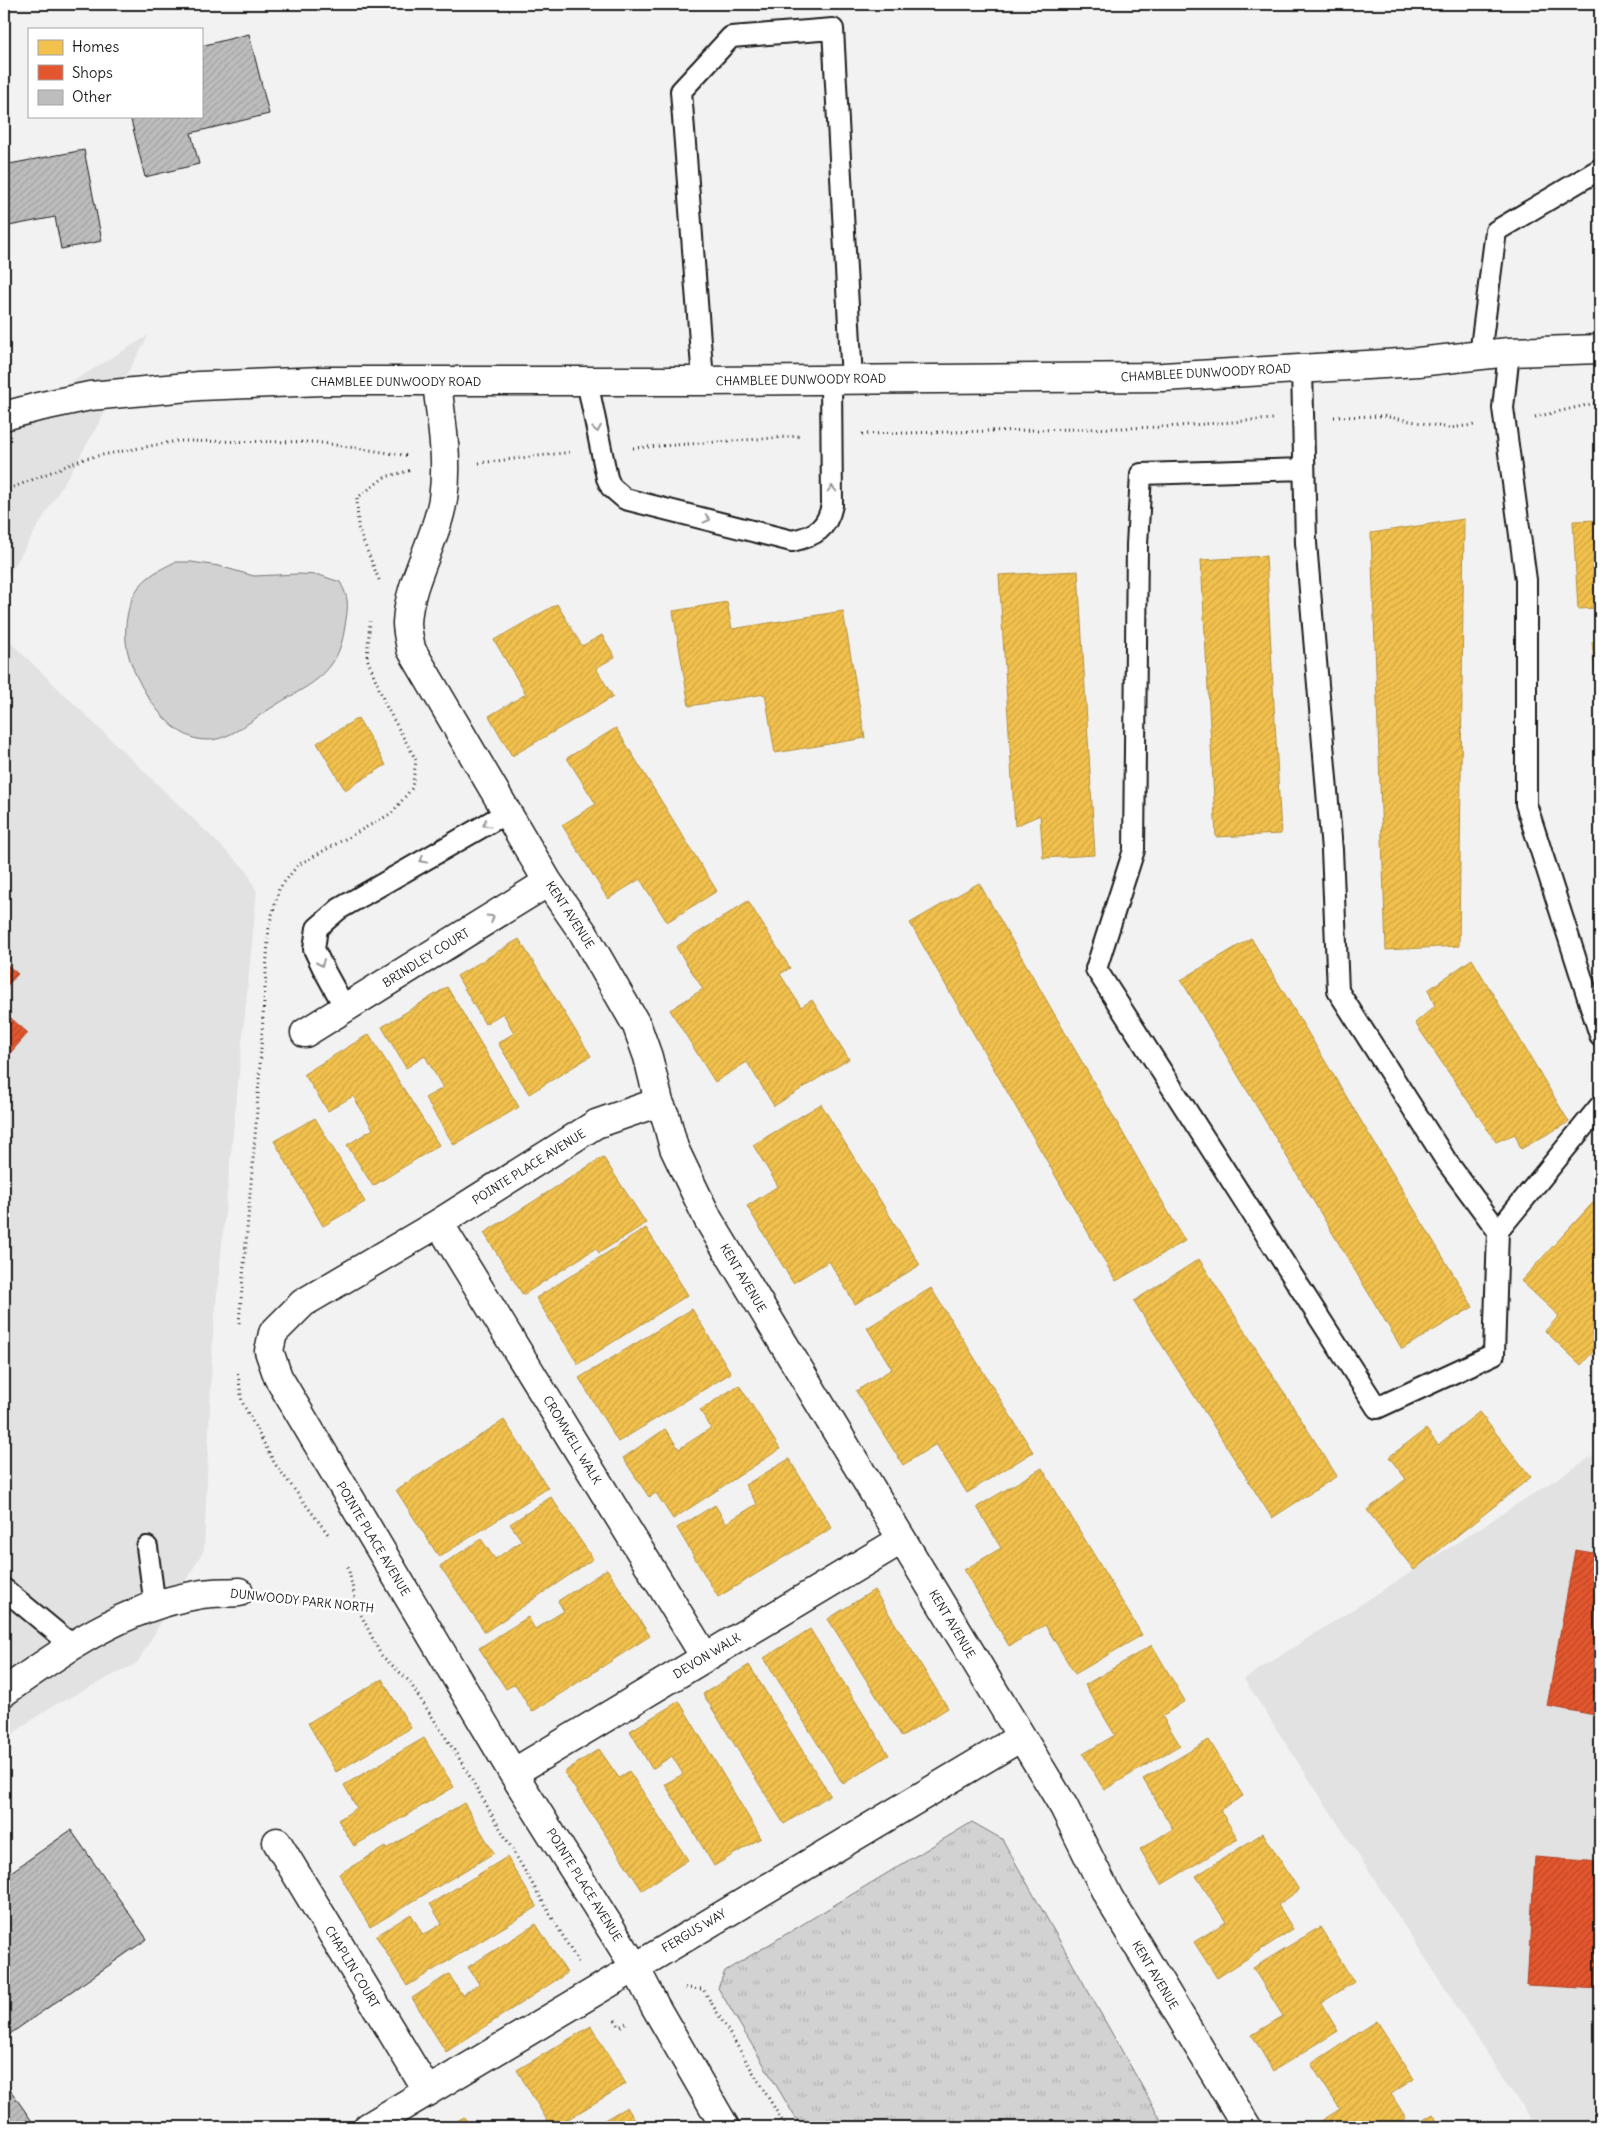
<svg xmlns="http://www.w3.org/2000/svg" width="1604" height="2131" viewBox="0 0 1604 2131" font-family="Delius,sans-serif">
<defs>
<pattern id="grass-tufts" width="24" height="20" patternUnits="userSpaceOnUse" patternTransform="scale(1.25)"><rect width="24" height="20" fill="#d2d2d2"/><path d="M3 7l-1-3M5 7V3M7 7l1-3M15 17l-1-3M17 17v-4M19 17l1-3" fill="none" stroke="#b4b4b4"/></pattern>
<pattern id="homes-hatch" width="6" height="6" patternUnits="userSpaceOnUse" patternTransform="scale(1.25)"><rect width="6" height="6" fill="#f2c14e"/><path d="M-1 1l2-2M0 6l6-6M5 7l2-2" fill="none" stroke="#cfa544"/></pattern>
<pattern id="shops-hatch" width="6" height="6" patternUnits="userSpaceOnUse" patternTransform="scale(1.25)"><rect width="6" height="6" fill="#e4572e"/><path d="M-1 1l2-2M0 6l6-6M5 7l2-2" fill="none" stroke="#b84726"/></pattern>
<pattern id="building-hatch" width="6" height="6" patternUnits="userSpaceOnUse" patternTransform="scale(1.25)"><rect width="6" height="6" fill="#bdbdbd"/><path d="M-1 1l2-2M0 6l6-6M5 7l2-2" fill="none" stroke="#a2a2a2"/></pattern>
</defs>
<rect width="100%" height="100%" fill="#f2f2f2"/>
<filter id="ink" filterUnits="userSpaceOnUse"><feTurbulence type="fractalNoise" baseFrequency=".02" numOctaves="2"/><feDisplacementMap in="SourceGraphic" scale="10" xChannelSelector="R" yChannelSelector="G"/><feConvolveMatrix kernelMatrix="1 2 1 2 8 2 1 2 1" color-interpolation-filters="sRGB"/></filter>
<g filter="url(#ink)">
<!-- built -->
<path fill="#e2e2e2" d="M 149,335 L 79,458 L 4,583 L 4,418 L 55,392 Z
M 4,636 L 247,871 L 257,892 L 213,1334 L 204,1550 L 137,1663 L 49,1708 L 4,1740 Z
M 1600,1451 L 1600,2127 L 1535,2127 L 1244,1679 Z"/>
<!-- grass -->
<path fill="url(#grass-tufts)" stroke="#777" d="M 972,1822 L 1002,1839 L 1165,2127 L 801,2127 L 718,1988 L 725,1971 Z"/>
<!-- green -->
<path fill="#d2d2d2" stroke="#777" d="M 175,562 L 191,562 L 219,566 L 254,576 L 298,574 L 319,575 L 340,582 C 350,600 348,606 345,626 C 338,679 307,684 268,710 C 250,721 230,740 208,740 C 170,742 136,685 128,653 C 123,633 126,605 138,588 C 148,575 161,569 175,562 Z"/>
<!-- homes -->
<path fill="url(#homes-hatch)" stroke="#b2903f" d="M 1464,519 L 1459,946 L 1386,950 L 1371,533 Z
M 1600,520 L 1600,608 L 1578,609 L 1573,521 Z
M 1266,556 L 1281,834 L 1216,837 L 1201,560 Z
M 1078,571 L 1095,855 L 1043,858 L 1040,815 L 1015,826 L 999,575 Z
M 727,602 L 732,629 L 843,611 L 865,738 L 775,753 L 765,694 L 689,706 L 673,611 Z
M 557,604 L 582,646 L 602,635 L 615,657 L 596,668 L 613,697 L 512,756 L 489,716 L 526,694 L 494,640 Z
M 1600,641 L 1600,720 L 1592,642 Z
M 358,718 L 386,765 L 345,790 L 317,743 Z
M 616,728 L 717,891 L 667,922 L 640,879 L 608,899 L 562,825 L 596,804 L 567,758 Z
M 979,883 L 1185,1241 L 1116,1281 L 910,923 Z
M 748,901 L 790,968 L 780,974 L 801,1007 L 812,1000 L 849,1059 L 774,1106 L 747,1062 L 715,1082 L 670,1010 L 703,989 L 676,947 Z
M 1251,938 L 1473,1307 L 1402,1349 L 1181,980 Z
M 519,939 L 591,1056 L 529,1094 L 498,1043 L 514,1033 L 503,1013 L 485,1024 L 457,976 Z
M 1472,959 L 1569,1122 L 1521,1149 L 1515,1134 L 1496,1142 L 1415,1023 L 1435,1006 L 1428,990 Z
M 447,987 L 519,1107 L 454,1145 L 425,1098 L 443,1088 L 425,1056 L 406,1068 L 382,1027 Z
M 369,1034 L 439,1145 L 373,1186 L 347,1145 L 373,1129 L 353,1096 L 328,1111 L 304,1074 Z
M 821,1104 L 920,1265 L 855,1304 L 829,1261 L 793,1283 L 747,1206 L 778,1186 L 753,1145 Z
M 315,1118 L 365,1202 L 323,1226 L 274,1141 Z
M 603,1157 L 646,1223 L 599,1253 L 596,1248 L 523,1295 L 484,1233 Z
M 1600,1195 L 1600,1344 L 1581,1365 L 1545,1331 L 1559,1316 L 1521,1281 Z
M 646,1228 L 688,1295 L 578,1364 L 536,1298 Z
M 1199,1259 L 1337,1476 L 1272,1518 L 1134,1301 Z
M 931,1288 L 1033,1452 L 967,1493 L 936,1444 L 903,1465 L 856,1391 L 892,1369 L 867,1328 Z
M 692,1309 L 731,1373 L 618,1442 L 579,1378 Z
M 739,1385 L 780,1449 L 673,1519 L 656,1493 L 649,1497 L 623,1458 L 665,1429 L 679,1449 L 711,1428 L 700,1410 Z
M 1479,1412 L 1531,1477 L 1414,1570 L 1367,1510 L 1406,1479 L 1389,1457 L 1426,1429 L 1438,1445 Z
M 504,1420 L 548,1488 L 439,1557 L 396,1490 Z
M 789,1459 L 832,1528 L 718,1597 L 677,1528 L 715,1505 L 726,1523 L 757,1504 L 745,1485 Z
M 1042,1468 L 1142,1635 L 1075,1674 L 1045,1625 L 1009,1646 L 964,1570 L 1001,1548 L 977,1507 Z
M 551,1497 L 593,1559 L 485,1632 L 440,1566 L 481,1539 L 495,1559 L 522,1541 L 510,1524 Z
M 607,1569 L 650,1636 L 532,1712 L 515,1684 L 506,1689 L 479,1648 L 528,1617 L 535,1629 L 564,1611 L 558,1601 Z
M 874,1590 L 948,1708 L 902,1737 L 828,1619 Z
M 810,1629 L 889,1755 L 843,1784 L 764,1658 Z
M 1152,1645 L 1185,1701 L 1162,1716 L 1180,1745 L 1104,1790 L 1083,1754 L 1115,1735 L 1085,1685 Z
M 749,1665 L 830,1795 L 784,1824 L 703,1694 Z
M 382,1679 L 411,1728 L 336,1772 L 308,1723 Z
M 679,1701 L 761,1838 L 714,1866 L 665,1784 L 683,1774 L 672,1756 L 652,1769 L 630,1731 Z
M 424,1738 L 454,1787 L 354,1846 L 338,1820 L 357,1808 L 344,1785 Z
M 1209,1740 L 1243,1796 L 1220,1810 L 1238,1839 L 1161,1885 L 1140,1849 L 1173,1829 L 1143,1779 Z
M 599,1749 L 619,1778 L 629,1771 L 688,1860 L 642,1890 L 564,1772 Z
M 464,1803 L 494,1853 L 370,1927 L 339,1874 L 385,1847 L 386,1849 Z
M 1263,1833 L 1299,1890 L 1278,1905 L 1293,1929 L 1217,1978 L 1194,1942 L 1226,1922 L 1196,1876 Z
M 507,1857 L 537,1907 L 407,1986 L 376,1936 L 411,1914 L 423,1935 L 442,1924 L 430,1904 Z
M 536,1924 L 567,1973 L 446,2052 L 412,1998 L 449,1974 L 462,1995 L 479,1984 L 468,1967 Z
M 1320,1927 L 1354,1982 L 1321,2003 L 1338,2031 L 1273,2071 L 1252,2035 L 1283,2016 L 1253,1968 Z
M 1377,2021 L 1414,2079 L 1391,2094 L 1406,2118 L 1391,2127 L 1312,2127 L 1340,2109 L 1311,2064 Z
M 591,2026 L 626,2084 L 555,2127 L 551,2127 L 517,2070 Z
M 627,2107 L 639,2127 L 592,2127 Z
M 1433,2114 L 1442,2127 L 1412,2127 Z
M 464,2117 L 470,2127 L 447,2127 Z"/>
<!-- shops -->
<path fill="url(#shops-hatch)" stroke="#a84529" d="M 4,962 L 18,974 L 4,989 Z
M 4,1012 L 28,1033 L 4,1060 Z
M 1575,1550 L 1600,1554 L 1600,1716 L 1547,1706 Z
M 1535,1857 L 1600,1862 L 1600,1989 L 1527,1985 Z"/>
<!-- building -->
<path fill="url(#building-hatch)" stroke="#1c1c1c" d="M 249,34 L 269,114 L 191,133 L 199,164 L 145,177 L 130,116 L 201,116 L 201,46 Z
M 84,150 L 102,241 L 61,249 L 55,217 L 4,227 L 4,165 Z
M 71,1830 L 147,1939 L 4,2038 L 4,1877 Z
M 4,2081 L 36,2127 L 4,2127 Z"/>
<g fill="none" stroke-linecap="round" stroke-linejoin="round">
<defs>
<path id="lane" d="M 1509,352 L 1503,408 L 1526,580 L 1526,804 L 1600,1035
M 1480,355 L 1496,231 L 1600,169
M 1302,369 L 1306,543 L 1332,850 L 1338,991 L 1447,1162 L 1498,1231 L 1494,1354 L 1377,1408 L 1096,969 L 1134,850 L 1137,545 L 1141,474 L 1303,469
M 587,381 L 607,478 L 611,487 L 625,499 L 792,541 C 815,536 827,529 832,505 L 831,380
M 703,381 L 681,91 L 731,37 L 833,29 L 852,380
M 345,1008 L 323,968 L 314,949 L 317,928 L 339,909 L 508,812
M 1498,1231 L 1600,1106
M 147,1547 L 155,1606
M 4,1589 L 73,1646"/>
<path id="street" d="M 437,382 C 441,421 449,460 443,499 C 436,542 409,580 407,623 C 407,632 410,641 411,649 L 548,882 L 584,934 L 637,1026 L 648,1057 L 659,1102 L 666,1118 L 674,1148 L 708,1219 L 1064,1807 L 1109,1898 L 1247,2127
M 305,1033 L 548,882
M 659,1102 L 596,1124 L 439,1223 L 303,1303 L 273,1333 L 269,1351 L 278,1377 L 513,1773 L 635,1967 L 655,2006 L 725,2127
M 439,1223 L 705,1657
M 4,1692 C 63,1650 124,1607 197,1595 C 210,1592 225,1593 239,1592
M 513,1773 L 901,1540
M 277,1842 L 428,2092
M 368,2127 L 1021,1737"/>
<path id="secondary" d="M 4,416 L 38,407 L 90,396 L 199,386 L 322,381 L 703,381 L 1163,377 L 1418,362 L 1509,352 L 1600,349"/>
</defs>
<!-- lane casing -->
<use href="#lane" stroke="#1c1c1c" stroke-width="24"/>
<!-- street casing -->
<use href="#street" stroke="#1c1c1c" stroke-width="31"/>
<!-- secondary casing -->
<use href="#secondary" stroke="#1c1c1c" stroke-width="31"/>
<!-- path -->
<path stroke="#1c1c1c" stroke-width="3" stroke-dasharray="1 4" stroke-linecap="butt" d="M 1334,417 L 1383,416 L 1449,428 L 1474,425
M 1535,417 L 1600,402
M 862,434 L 1164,427 L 1273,419
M 633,448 L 801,436
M 479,463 L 572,452
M 4,491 L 86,458 L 177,441 L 315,442 L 410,456
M 379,580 L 358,528 L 357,498 L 385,477 L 412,470
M 239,1323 L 256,1125 L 269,926 L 279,889 L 298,865 L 392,813 L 412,788 L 416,760 L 386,706 L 367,658 L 370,621
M 238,1374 L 242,1402 L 275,1464 L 328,1534
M 348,1567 L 357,1607 L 381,1655 L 408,1680 L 459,1758 L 578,1962
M 271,1597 L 344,1607 L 374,1608
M 685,1988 L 703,1989 L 786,2127
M 615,2020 L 620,2027 L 626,2023"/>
<!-- lane -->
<use href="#lane" stroke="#fff" stroke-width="20"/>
<!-- street -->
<use href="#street" stroke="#fff" stroke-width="28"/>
<!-- secondary -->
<use href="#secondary" stroke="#fff" stroke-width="28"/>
</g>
<!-- one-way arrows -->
<defs><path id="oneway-chevron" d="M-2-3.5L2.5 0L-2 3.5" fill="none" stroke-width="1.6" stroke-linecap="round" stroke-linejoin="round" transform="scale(1.25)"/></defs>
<g stroke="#999">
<use href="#oneway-chevron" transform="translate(597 429) rotate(79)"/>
<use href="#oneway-chevron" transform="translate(832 489) rotate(-90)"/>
<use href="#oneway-chevron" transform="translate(707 519) rotate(14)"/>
<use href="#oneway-chevron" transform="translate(486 824) rotate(151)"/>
<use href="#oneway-chevron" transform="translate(423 860) rotate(150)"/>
<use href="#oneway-chevron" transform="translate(491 918) rotate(-32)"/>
<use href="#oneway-chevron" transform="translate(321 963) rotate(66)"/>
</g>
</g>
<g text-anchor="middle" stroke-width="5" stroke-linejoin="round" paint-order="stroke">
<!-- street labels -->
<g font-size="12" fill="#1c1c1c" stroke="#fff">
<text transform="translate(1206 373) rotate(-3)" y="4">CHAMBLEE DUNWOODY ROAD</text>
<text transform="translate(801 380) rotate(-1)" y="4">CHAMBLEE DUNWOODY ROAD</text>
<text x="396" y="386">CHAMBLEE DUNWOODY ROAD</text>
<text transform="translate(570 915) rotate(57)" y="4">KENT AVENUE</text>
<text transform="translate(426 958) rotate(-32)" y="4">BRINDLEY COURT</text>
<text transform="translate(529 1167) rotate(-32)" y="4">POINTE PLACE AVENUE</text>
<text transform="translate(743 1278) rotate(59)" y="4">KENT AVENUE</text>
<text transform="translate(572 1440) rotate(59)" y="4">CROMWELL WALK</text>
<text transform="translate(373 1539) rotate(59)" y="4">POINTE PLACE AVENUE</text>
<text transform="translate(302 1601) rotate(6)" y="4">DUNWOODY PARK NORTH</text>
<text transform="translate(952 1624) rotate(59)" y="4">KENT AVENUE</text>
<text transform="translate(707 1656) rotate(-31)" y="4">DEVON WALK</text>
<text transform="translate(584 1885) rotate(58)" y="4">POINTE PLACE AVENUE</text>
<text transform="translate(694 1931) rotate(-31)" y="4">FERGUS WAY</text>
<text transform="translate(352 1967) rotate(59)" y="4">CHAPLIN COURT</text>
<text transform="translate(1155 1975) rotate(59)" y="4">KENT AVENUE</text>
</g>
</g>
<!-- margin -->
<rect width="1604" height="2131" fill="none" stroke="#fff" stroke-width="20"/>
<rect x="10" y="10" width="1584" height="2111" fill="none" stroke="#1c1c1c" stroke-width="2" filter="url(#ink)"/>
<!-- legend -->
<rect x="28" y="28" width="175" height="90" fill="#ffffff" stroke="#a4a4a4"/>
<rect x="38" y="40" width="25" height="15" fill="#f2c14e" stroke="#a4a4a4"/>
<text x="72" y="52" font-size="15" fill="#1c1c1c">Homes</text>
<rect x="38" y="65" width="25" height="15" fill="#e4572e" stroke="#a4a4a4"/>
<text x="72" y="78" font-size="15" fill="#1c1c1c">Shops</text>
<rect x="38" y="90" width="25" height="15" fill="#bdbdbd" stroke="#a4a4a4"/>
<text x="72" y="102" font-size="15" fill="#1c1c1c">Other</text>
</svg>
